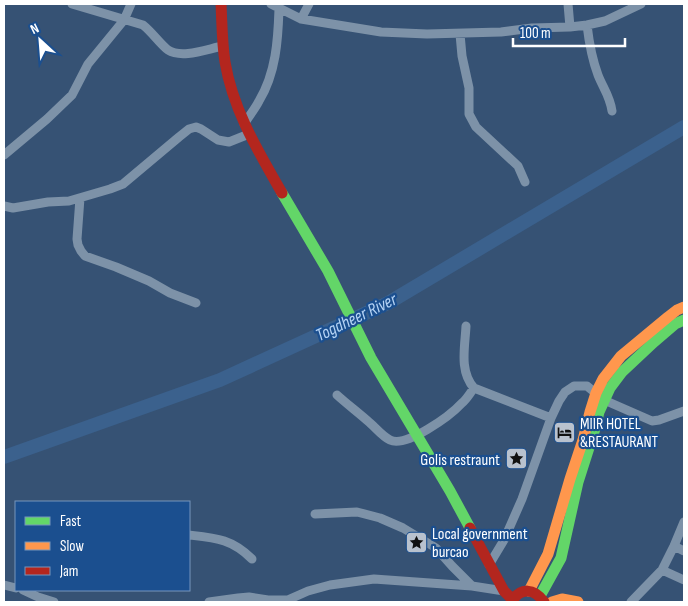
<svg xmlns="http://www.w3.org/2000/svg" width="688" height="606" viewBox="0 0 688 606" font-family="'Sofia Sans Condensed',sans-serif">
<rect width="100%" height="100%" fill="#365274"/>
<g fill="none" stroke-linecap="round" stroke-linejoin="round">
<!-- river -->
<path stroke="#3b618d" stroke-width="14" d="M 4,457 L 220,380 L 388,303 L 684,127"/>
<!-- street -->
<path stroke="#7d92a8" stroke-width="9" d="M 72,4 L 143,25 C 152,32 160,44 168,50 C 182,59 207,49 223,46
M 271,4 L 301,19 L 381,32 L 427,34 L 501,32 L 532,28 L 570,27 L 587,25 L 605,21 L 641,4
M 568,4 L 570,27
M 301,19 L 309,4
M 587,25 C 589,42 592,59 598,75 C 603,88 610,96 612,111
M 460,34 L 462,56 L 469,88 L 469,114 L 476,127 L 518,166 L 525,182
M 244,124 C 249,116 255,109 259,101 C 276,73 278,40 279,9
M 4,155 L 47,119 L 72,95 L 88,64 L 124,20 L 131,4
M 80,198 L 77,239 L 78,245 L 81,251 L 85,256 L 116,267 L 149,281 L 170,293 L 196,303
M 4,206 L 13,208 L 48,202 L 69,201 L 110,189 L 123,184 L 179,137 L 189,129 L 196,127 L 201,129 L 218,140 L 229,142 L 249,134
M 466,326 C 465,347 459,371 474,388 L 551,418
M 337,395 C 348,405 359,413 370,423 C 376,428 382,436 390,440 C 406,448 450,416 462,403 C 467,399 470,393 474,388
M 315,514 L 357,512 L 380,518 L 403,528 L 436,548 L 452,566 L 472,586
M 189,535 C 216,538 232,539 252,559
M 674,546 L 684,551
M 489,565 L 504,540 L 522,499 L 551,418 L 559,401 L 565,392 L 574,386 L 587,386 L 604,400 L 652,421 L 659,420 L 684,411
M 662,570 L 684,580
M 4,585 L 16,588
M 23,590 L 38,597 L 54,602
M 209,602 L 238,598 L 249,597 L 268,600 L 287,600
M 283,602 L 308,591 L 330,585 L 374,579 L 472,586 L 504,591
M 631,602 L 662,570 L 674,546 L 684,522"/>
<!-- fast -->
<path stroke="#63d668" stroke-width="11" d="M 282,193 L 328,271 L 371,358 L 450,491 L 470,528
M 540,596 L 561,558 L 578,482 L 594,432 L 599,412 L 610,388 L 622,372 L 654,342 L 675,324 L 684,320"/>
<!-- slow -->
<path stroke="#ff974d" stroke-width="11" d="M 529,591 L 548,554 L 570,479 L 583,440 L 590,412 L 596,393 L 603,379 L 621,356 L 668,317 L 677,310 L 684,307
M 552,602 L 562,599 L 578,602"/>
<!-- jam -->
<path stroke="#b3261e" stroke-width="11" d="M 221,4 C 222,23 222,43 225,62 C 233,110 258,151 282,193
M 470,528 L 504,591 L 512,599
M 511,602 C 521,587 534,588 544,602"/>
</g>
<!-- icons -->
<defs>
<symbol id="hotel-square" viewBox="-11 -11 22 22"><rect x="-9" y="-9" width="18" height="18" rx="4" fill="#b9c2ce" stroke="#1b4f8f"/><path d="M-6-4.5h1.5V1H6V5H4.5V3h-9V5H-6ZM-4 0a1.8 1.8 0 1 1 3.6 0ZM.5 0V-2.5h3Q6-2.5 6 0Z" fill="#111"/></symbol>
<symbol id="sight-square" viewBox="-11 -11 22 22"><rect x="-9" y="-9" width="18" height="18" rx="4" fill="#b9c2ce" stroke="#1b4f8f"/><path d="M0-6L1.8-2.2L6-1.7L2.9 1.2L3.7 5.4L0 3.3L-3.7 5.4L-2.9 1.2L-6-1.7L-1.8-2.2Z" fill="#111"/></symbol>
</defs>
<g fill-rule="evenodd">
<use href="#hotel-square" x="552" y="420" width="25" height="25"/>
<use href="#sight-square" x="504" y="446" width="25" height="25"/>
<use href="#sight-square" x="404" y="530" width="25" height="25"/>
</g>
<g text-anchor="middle" stroke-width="4.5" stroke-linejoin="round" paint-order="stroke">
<!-- poi labels -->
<g font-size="16" fill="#fff" stroke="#1b4f8f" text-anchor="start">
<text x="580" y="429">MIIR HOTEL<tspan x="580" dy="18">&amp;RESTAURANT</tspan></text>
<text x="500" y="465" text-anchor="end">Golis restraunt</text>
<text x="432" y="539">Local government<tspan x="432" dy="18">burcao</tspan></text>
</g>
<!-- water labels -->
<g font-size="18" font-style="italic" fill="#b5d3f5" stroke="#1b4f8f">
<text transform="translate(356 317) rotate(-26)" y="6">Togdheer River</text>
</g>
</g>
<!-- border -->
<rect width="688" height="606" fill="none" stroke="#ffffff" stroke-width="10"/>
<!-- legend -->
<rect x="15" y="501" width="175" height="90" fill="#1b4f8f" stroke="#7695bc"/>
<rect x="25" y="517" width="25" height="8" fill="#63d668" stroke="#7695bc"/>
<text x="60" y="526" font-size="15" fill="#ffffff">Fast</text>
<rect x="25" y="542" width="25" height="8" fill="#ff974d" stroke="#7695bc"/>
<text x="60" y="551" font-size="15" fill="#ffffff">Slow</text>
<rect x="25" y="567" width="25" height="8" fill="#b3261e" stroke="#7695bc"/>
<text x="60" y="576" font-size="15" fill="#ffffff">Jam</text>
<!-- north arrow -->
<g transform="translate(40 40) rotate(334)" stroke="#1b4f8f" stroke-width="4" paint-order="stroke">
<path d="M0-4L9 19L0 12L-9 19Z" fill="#ffffff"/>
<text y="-8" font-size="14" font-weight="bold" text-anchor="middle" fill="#ffffff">N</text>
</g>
<!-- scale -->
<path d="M513 38v8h112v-8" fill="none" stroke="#ffffff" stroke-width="2.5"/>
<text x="520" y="38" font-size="15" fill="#ffffff" stroke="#1b4f8f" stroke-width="4" paint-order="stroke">100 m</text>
</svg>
